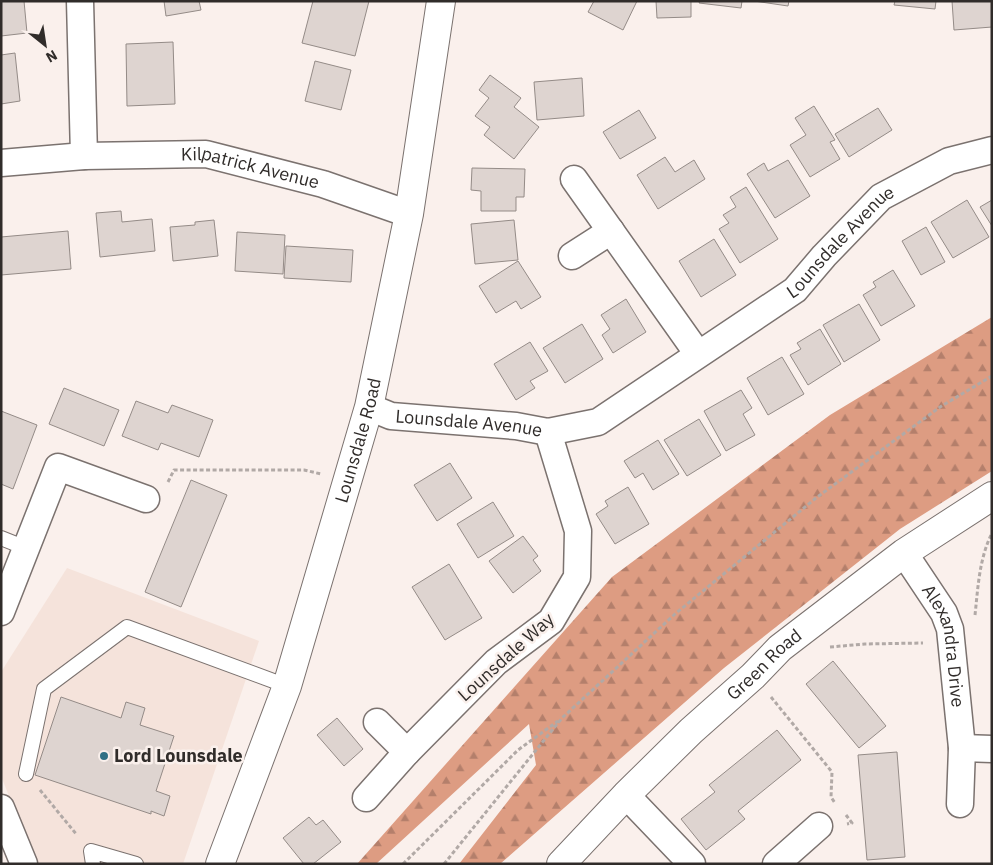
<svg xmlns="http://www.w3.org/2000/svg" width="993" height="865" viewBox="0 0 993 865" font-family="'IBM Plex Sans',sans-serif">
<defs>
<pattern id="forest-firs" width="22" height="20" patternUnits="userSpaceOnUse" patternTransform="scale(1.25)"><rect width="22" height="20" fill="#dd9c82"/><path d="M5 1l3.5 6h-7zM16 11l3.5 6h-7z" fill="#b47f6b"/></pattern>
</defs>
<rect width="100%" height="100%" fill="#faf0ec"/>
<!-- built -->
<path fill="#f5e3db" d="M 67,568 L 259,641 L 183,864 L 36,864 L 1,776 L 1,672 Z"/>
<!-- forest -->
<path fill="url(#forest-firs)" d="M 992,317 L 992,471 L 900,529 L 724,668 L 500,864 L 459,864 L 536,765 L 529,724 L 376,864 L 357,864 L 612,577 L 830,415 Z"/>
<!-- building -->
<path fill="#ded4d0" stroke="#948b87" d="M 1,1 L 24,1 L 27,33 L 1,36 Z
M 164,1 L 199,1 L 201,10 L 166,16 Z
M 313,1 L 369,1 L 355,56 L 302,43 Z
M 594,1 L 637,1 L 623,30 L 588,12 Z
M 656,1 L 691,1 L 691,17 L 657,18 Z
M 700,1 L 742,1 L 741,8 L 699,3 Z
M 754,1 L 789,1 L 788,6 Z
M 895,1 L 936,1 L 935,9 L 894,5 Z
M 952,1 L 992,1 L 992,27 L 954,30 Z
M 173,42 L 175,104 L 127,106 L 126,44 Z
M 15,53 L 20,101 L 1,104 L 1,55 Z
M 315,61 L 351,70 L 341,110 L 305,101 Z
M 490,75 L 521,98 L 514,107 L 539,127 L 514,159 L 484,135 L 490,127 L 475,116 L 489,98 L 479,90 Z
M 582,78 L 584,116 L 537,120 L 534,82 Z
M 814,106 L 835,140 L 830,142 L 840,159 L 810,177 L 790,145 L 806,135 L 795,118 Z
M 878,108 L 892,130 L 849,157 L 835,134 Z
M 639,110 L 656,138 L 620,159 L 603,132 Z
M 665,157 L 675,172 L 694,160 L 705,179 L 658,209 L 637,175 Z
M 788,160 L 810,196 L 775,218 L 747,174 L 764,163 L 768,171 Z
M 472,168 L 525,169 L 524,197 L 516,197 L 516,211 L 481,211 L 481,191 L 471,190 Z
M 746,187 L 778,239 L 740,263 L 719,229 L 729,223 L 723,215 L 736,207 L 730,197 Z
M 967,200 L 989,237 L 953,258 L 931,222 Z
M 992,200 L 992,226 L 980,207 Z
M 121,211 L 122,222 L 152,219 L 155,251 L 100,257 L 96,213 Z
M 214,220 L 218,256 L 173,261 L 170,227 L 195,225 L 195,222 Z
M 514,220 L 518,260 L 475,264 L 471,224 Z
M 926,227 L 945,262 L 921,275 L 902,241 Z
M 68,231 L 71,269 L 1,275 L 1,237 Z
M 237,232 L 285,235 L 283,274 L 235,271 Z
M 714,239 L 736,275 L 701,297 L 679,261 Z
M 286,246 L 353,250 L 351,282 L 284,278 Z
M 518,261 L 541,297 L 521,309 L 516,301 L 496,313 L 479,286 Z
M 893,270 L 915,306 L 881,326 L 863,295 L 876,287 L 873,282 Z
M 626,299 L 646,332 L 613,353 L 602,335 L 610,329 L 601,315 Z
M 859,304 L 880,340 L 844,362 L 823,325 Z
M 582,324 L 603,359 L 565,383 L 543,348 Z
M 820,329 L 841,364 L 808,385 L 790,355 L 801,349 L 797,343 Z
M 530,342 L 548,371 L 530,381 L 535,388 L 516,400 L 494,364 Z
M 782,357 L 804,394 L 768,415 L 747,378 Z
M 64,388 L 119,410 L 104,446 L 49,424 Z
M 741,390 L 752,408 L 743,414 L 755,435 L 726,451 L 704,411 Z
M 136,401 L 168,413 L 172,405 L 213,420 L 199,457 L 161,443 L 158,450 L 122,436 Z
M 1,411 L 37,425 L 13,489 L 1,484 Z
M 699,419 L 721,455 L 687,476 L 664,440 Z
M 658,440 L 679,474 L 653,490 L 643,473 L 635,478 L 624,461 Z
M 450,463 L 472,498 L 437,521 L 414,485 Z
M 191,480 L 227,495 L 181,607 L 145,592 Z
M 628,487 L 649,524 L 615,544 L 596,514 L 608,506 L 605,501 Z
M 493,502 L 514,536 L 478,558 L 457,524 Z
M 523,536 L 538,556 L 533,560 L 541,571 L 513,593 L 489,561 Z
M 449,564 L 482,618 L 445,640 L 412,587 Z
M 833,661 L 886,726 L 859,748 L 806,684 Z
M 61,697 L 121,718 L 126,702 L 145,708 L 140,725 L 174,736 L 156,791 L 170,796 L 164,816 L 151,811 L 151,814 L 35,775 Z
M 337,718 L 363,749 L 344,766 L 317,735 Z
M 777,730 L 801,760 L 738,811 L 745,819 L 706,850 L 681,819 L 715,792 L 709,785 Z
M 897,752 L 905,857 L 867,860 L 858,755 Z
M 309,817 L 316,825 L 323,820 L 341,842 L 313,864 L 304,864 L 283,838 Z"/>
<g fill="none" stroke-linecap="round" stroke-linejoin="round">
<defs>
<path id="service" d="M 1,538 L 26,548
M 26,774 L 44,689 L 127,627 L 287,686
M 93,864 L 91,851 L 136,864"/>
<g id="minor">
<path d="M 80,1 L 84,156"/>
<path id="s1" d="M 1,163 L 84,156 L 206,154 L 323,184 L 409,214"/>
<path d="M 574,179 L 698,354"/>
<path d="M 572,256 L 611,231"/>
<path id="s2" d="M 369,407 L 391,416 L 516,426 L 548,432 L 598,422 L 795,290 L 824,256 L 881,197 L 949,161 L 992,150"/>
<path id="s3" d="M 904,553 L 944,613 L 950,629 L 962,748 L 960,804"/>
<path d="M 1,612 L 58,467 L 146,499"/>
<path d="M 377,722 L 407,752"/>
<path d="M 962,748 L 992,749"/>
<path d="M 626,795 L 692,864"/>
<path d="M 366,798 L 407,752 L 496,662 L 551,621 L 577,577 L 578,531 L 548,432"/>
<path d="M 1,808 L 24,864"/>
<path d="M 776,864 L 819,826"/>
</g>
<g id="tertiary">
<path id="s4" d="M 220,864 L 287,686 L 369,407 L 409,214 L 441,1"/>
<path id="s5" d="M 561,864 L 626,795 L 691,731 L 753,676 L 780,648 L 904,553 L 992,496"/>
</g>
</defs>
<!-- service casing -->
<use href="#service" stroke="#7b726f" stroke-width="16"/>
<!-- minor casing -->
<use href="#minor" stroke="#7b726f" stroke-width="29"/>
<!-- tertiary casing -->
<use href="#tertiary" stroke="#7b726f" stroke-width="30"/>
<!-- path -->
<path stroke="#b1a9a6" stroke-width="3" stroke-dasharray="4 2.5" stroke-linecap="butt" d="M 168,482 L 174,470 L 304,470 L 321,474
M 975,615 C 978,588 979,559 992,533
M 830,647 L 865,644 L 923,643
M 771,697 L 832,772 L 831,797 L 835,803
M 40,790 L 77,835
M 846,815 L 852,823 L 847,824
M 403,864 L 518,750 L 558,721
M 444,864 L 562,718 L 675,614 L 816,498 L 940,407 L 992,376"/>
<!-- service -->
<use href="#service" stroke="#fff" stroke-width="14"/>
<!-- minor -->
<use href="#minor" stroke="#fff" stroke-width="26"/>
<!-- tertiary -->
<use href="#tertiary" stroke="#fff" stroke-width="28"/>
</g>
<!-- markers -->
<circle fill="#317085" stroke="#faf0ec" stroke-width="2" cx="104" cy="756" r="5"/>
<g text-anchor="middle" stroke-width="5" stroke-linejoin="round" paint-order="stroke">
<!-- street labels -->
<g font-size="18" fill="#302c2a" stroke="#faf0ec">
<text dy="6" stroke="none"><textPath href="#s1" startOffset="251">Kilpatrick Avenue</textPath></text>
<text dy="6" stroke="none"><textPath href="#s2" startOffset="536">Lounsdale Avenue</textPath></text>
<text dy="6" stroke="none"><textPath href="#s2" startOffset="102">Lounsdale Avenue</textPath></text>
<text dy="6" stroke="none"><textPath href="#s4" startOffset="446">Lounsdale Road</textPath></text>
<text dy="6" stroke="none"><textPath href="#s3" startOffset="104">Alexandra Drive</textPath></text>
<text transform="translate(506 657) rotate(-42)" y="6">Lounsdale Way</text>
<text dy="6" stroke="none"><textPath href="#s5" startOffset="285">Green Road</textPath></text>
</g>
<!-- poi labels -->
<g font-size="18" font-weight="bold" fill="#302c2a" stroke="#faf0ec" text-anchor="start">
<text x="114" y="762">Lord Lounsdale</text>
</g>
</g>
<!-- border -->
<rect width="993" height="865" fill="none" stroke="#302c2a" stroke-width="5"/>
<!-- north arrow -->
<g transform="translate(45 45) rotate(150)" stroke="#faf0ec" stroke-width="4" paint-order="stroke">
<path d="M0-4L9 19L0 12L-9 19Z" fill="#302c2a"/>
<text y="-8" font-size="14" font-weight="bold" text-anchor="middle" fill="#302c2a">N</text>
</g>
</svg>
